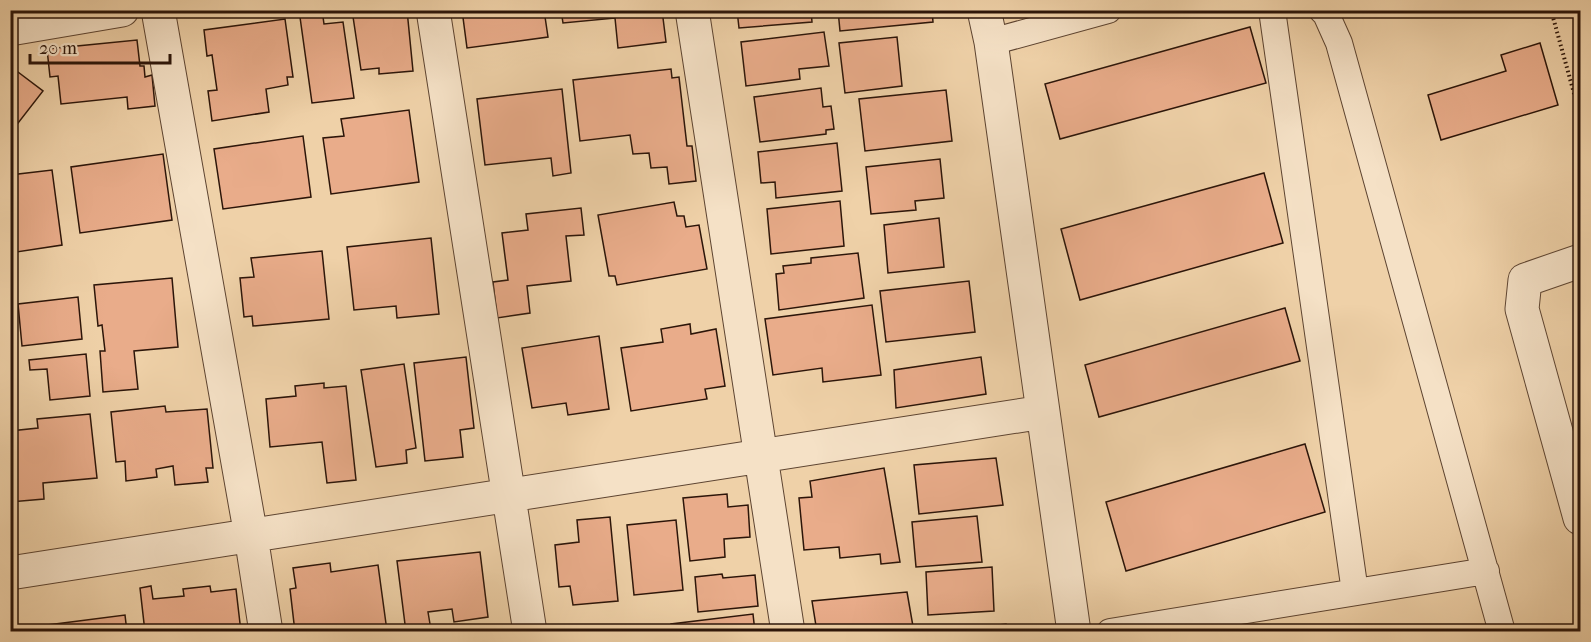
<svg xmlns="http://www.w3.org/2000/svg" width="1591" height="642" viewBox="0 0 1591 642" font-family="'IM FELL French Canon',serif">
<rect width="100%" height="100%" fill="#efd1a8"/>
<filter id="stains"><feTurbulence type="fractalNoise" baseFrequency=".00333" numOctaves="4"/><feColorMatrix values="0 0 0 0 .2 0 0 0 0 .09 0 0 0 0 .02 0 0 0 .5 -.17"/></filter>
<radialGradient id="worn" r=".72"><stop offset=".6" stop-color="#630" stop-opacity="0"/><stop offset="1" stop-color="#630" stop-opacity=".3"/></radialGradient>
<!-- building -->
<path fill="#e9ac8a" stroke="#2c1509" stroke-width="1.5" d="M 299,10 L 322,10 L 324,24 L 343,22 L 354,98 L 312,103 Z
M 352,10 L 407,10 L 413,71 L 379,74 L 379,68 L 361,70 Z
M 462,10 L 544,10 L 548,37 L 467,48 Z
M 561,10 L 662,10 L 666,42 L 618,48 L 615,18 L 563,23 Z
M 737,10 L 811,10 L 812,22 L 739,28 Z
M 838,10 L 932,10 L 933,22 L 840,31 Z
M 285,19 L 293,77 L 287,77 L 288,85 L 266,89 L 269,112 L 212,121 L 208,91 L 217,90 L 212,55 L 207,56 L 204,30 Z
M 1250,27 L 1266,83 L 1060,139 L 1045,84 Z
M 824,32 L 829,66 L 799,69 L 800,79 L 746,86 L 741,42 Z
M 897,37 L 902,86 L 845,93 L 839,43 Z
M 137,40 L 140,66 L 144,66 L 145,77 L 152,75 L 155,106 L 128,109 L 127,97 L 61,104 L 58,76 L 50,77 L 47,49 Z
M 1540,43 L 1558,105 L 1441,140 L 1428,95 L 1506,71 L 1501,55 Z
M 10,66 L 43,91 L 15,127 L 10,123 Z
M 671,69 L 672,78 L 679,77 L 687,146 L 692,146 L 696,181 L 669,184 L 667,167 L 651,168 L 649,153 L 633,154 L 630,135 L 580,141 L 573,80 Z
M 821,88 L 823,107 L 831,106 L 834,129 L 826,130 L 826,134 L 760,142 L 754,97 Z
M 562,89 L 571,173 L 553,176 L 551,158 L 485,165 L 477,99 Z
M 946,90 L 952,141 L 865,151 L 859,99 Z
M 409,110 L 419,182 L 331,194 L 323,138 L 344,136 L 341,119 Z
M 303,136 L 311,197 L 223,209 L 214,149 Z
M 837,143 L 842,191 L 776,198 L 775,182 L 761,183 L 758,152 Z
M 163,154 L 172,220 L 80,233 L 71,167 Z
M 940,159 L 944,198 L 915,201 L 916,210 L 871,214 L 866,167 Z
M 52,170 L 62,245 L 10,253 L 10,175 Z
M 1264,173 L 1283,243 L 1080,300 L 1061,229 Z
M 840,201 L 844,246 L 771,254 L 767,209 Z
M 674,202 L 677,216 L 684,216 L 686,227 L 699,225 L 707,269 L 617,285 L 615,276 L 609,276 L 598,215 Z
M 581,208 L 584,235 L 566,236 L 571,281 L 527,286 L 530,313 L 497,318 L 493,282 L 508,280 L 502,233 L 528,230 L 526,214 Z
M 939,218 L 944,267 L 888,273 L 884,225 Z
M 431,238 L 439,314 L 397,318 L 396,306 L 354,310 L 347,247 Z
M 322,251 L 329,319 L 253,326 L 252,316 L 244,317 L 240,278 L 254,277 L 251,258 Z
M 858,253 L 864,298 L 779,310 L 776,274 L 784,273 L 783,266 L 811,263 L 811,258 Z
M 172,278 L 178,347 L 134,351 L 138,389 L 103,392 L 100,351 L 105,351 L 102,325 L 98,326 L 94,285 Z
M 969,281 L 975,332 L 886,342 L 880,291 Z
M 78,297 L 82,339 L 22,346 L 18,304 Z
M 872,305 L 881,375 L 823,382 L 822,368 L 773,375 L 765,319 Z
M 1285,308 L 1300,361 L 1099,417 L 1085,365 Z
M 690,324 L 691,334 L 716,329 L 725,386 L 705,389 L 707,399 L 631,411 L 621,348 L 663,342 L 661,329 Z
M 599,336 L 609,409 L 568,415 L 566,403 L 532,408 L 522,348 Z
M 86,354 L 90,396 L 50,400 L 47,369 L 30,370 L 29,360 Z
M 466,357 L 474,428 L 460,430 L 463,457 L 425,461 L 414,363 Z
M 981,357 L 986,394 L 896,408 L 894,370 Z
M 404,364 L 416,448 L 406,450 L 407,463 L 376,467 L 361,370 Z
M 324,383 L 324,388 L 346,386 L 356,480 L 327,483 L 322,442 L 270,447 L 266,399 L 296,396 L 295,386 Z
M 165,406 L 166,412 L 207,409 L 213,468 L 206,468 L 208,482 L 175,485 L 173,466 L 156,469 L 157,477 L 126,481 L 125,461 L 116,462 L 111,412 Z
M 90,414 L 97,478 L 43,483 L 44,499 L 10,502 L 10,431 L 38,428 L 37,419 Z
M 1305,444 L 1325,512 L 1126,571 L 1106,502 Z
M 996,458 L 1003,505 L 919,514 L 914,465 Z
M 884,468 L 900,562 L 881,564 L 880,554 L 840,558 L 839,547 L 804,550 L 799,498 L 812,497 L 810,481 Z
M 727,494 L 728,507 L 748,505 L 750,537 L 724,539 L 725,557 L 690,561 L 683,498 Z
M 977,516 L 982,562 L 916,567 L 912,522 Z
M 610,517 L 618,601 L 573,605 L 570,586 L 559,587 L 555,545 L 579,542 L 577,520 Z
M 676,520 L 683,590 L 634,595 L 627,525 Z
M 480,552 L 488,617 L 454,622 L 452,609 L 428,612 L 431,630 L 444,628 L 444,632 L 406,632 L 397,561 Z
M 330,563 L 331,572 L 378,565 L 387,631 L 364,632 L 363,628 L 337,632 L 295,632 L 290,589 L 296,588 L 293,568 Z
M 992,567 L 994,611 L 928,615 L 926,572 Z
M 722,574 L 723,578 L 755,575 L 758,606 L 698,612 L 695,577 Z
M 151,586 L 153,599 L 184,596 L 183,589 L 210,586 L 211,592 L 236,589 L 241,632 L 145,632 L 140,588 Z
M 907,592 L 914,632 L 817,632 L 812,601 Z
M 753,614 L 755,632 L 672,632 L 671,624 Z
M 125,615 L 127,632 L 32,632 L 32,627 Z
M 1006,624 L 1007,632 L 940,632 Z"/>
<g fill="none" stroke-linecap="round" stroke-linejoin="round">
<defs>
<path id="service" d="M 1272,10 L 1355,592
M 1322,10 L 1326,14 L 1339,43 L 1502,632
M 991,42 L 1108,10
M 1110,632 L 1486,571"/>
<path id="minor" d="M 158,10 L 251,536 L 266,632
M 433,10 L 530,632
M 692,10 L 788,632
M 984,10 L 991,42 L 1074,632
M 10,29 L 122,10
M 1580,261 L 1525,280 L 1522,309 L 1580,518
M 10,573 L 1043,412"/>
</defs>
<!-- service casing -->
<use href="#service" stroke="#5d4431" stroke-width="28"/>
<!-- minor casing -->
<use href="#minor" stroke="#5d4431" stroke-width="35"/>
<!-- path -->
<path stroke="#2c1509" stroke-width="4" stroke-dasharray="1.5 3" stroke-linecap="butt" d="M 1551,10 L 1580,115"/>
<!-- service -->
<use href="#service" stroke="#f5e1c6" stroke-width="26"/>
<!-- minor -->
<use href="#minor" stroke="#f5e1c6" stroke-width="33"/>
</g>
<!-- margin -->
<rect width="1591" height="642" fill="none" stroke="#efd1a8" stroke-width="36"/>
<rect x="12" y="12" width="1567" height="618" fill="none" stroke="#2c1509" stroke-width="3"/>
<rect x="18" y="18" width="1555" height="606" fill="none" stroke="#2c1509" stroke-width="1.5"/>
<!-- scale -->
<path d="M30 54v9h140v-9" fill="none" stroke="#2c1509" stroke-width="3"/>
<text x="39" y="54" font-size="18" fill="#2c1509" stroke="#f5e1c6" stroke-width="4.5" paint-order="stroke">20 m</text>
<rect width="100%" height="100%" filter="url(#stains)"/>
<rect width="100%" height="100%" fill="url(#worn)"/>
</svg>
